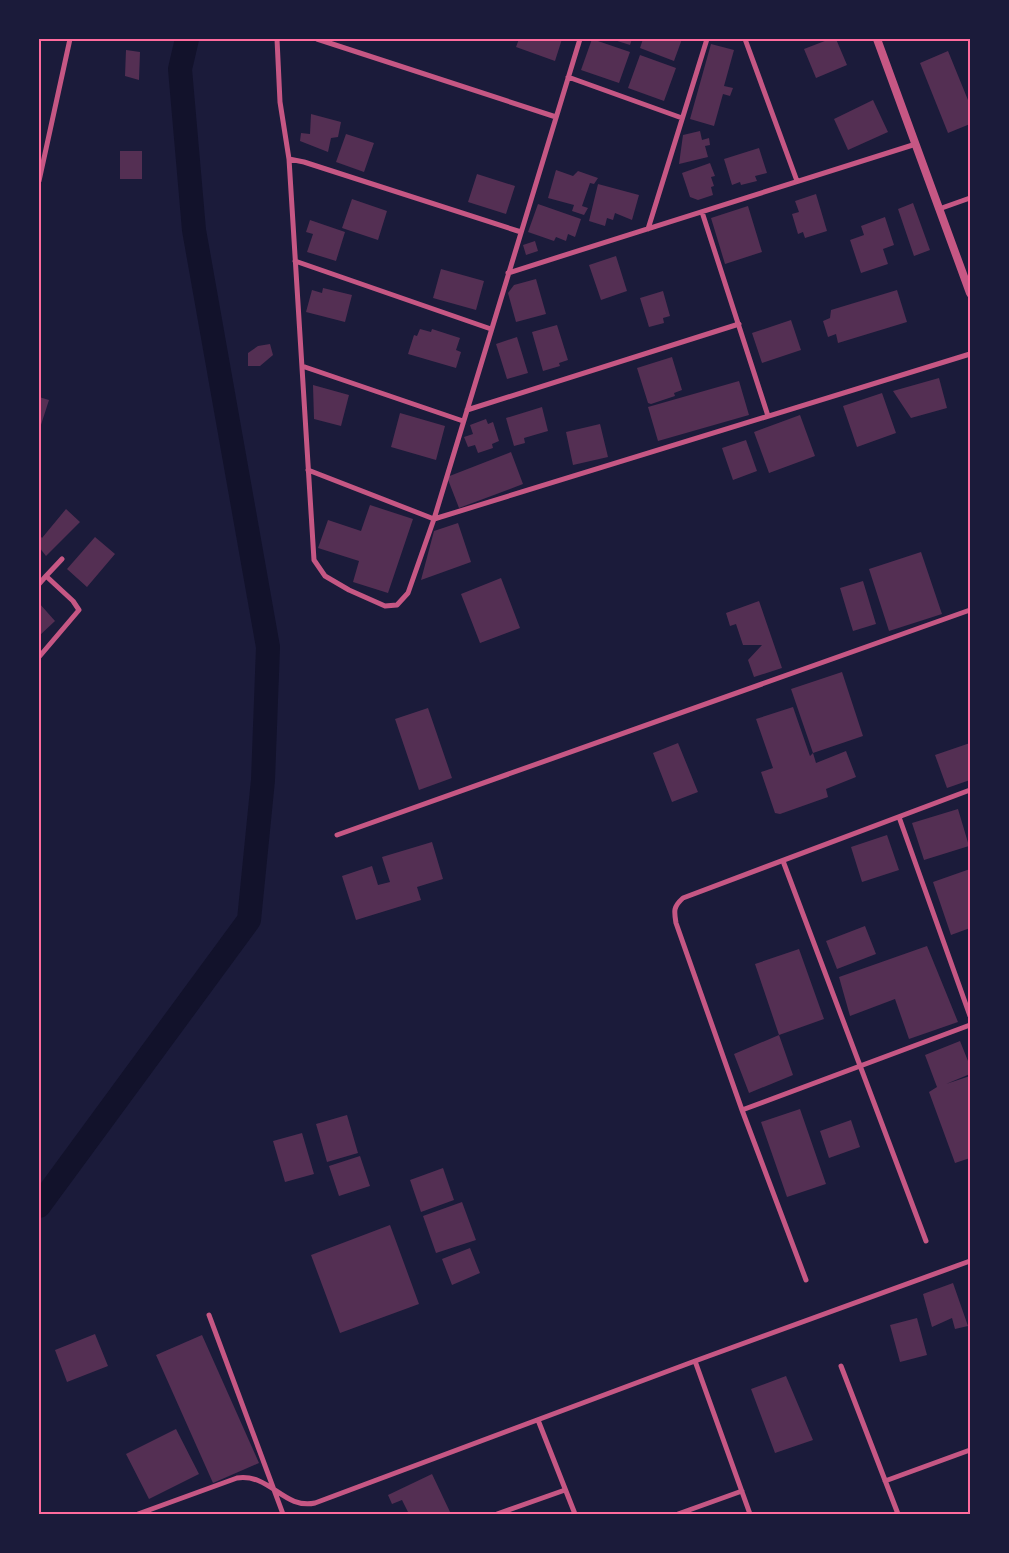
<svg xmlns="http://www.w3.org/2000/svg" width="1009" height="1553" viewBox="0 0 1009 1553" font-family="'Alegreya Sans',sans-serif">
<rect width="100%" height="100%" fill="#1b1b3a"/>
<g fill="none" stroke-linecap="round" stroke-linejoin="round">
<!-- river -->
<path stroke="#12122b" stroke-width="24" d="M 39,1206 L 249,920 L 263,780 L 268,647 L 194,230 L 180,69 L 187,39"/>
</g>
<!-- building -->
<path fill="#542f53" d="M 519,39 L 562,39 L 555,61 L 516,47 Z
M 592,39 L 630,52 L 619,83 L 581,70 Z
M 611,39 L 632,39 L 630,45 Z
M 643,39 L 682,39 L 674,61 L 640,48 Z
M 830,39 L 836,39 L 847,65 L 816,78 L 804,49 Z
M 711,44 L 734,50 L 724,86 L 733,88 L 730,96 L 723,94 L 714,126 L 690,119 Z
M 126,50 L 140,52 L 139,80 L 125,76 Z
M 948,51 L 970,105 L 970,124 L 948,133 L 920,63 Z
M 640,55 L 676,68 L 664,101 L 628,88 Z
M 873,100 L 888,132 L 848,150 L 834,119 Z
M 311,114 L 341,122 L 338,137 L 331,138 L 328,152 L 300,141 L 301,133 L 310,134 Z
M 700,131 L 702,140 L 709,138 L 710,145 L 705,146 L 708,157 L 679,164 L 683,135 Z
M 346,134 L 374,143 L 364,172 L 336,162 Z
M 759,148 L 767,173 L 755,176 L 757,181 L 741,185 L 740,182 L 732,185 L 724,159 Z
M 120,151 L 142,151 L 142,179 L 120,179 Z
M 710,163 L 715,176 L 711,177 L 714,186 L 711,187 L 713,195 L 698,200 L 690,197 L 682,173 Z
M 556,170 L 573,176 L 578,171 L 598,178 L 594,184 L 590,183 L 582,206 L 588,208 L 584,215 L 572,211 L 574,205 L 548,198 Z
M 477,174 L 515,186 L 506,214 L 468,202 Z
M 598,184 L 639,195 L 632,220 L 615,213 L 613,220 L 607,218 L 605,226 L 589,221 Z
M 816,194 L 827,231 L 805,238 L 803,232 L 798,234 L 792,214 L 799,212 L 795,201 Z
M 352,199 L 387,211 L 378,240 L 342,228 Z
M 913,203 L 930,250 L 914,256 L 898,209 Z
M 538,204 L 581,219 L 575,237 L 568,234 L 566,241 L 556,237 L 554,241 L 528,232 Z
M 748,206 L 762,252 L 725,264 L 711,218 Z
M 885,217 L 894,245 L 883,249 L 888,264 L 861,273 L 850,240 L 864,235 L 861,226 Z
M 310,220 L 345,232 L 336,261 L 307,252 L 313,234 L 306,232 Z
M 535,241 L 538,251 L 526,255 L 523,245 Z
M 616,256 L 627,291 L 601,300 L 589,265 Z
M 441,269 L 484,281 L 476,310 L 433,298 Z
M 536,279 L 546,314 L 516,322 L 508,293 L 514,285 Z
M 323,288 L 352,295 L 345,322 L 306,312 L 312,290 L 322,293 Z
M 897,290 L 907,322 L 838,343 L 836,334 L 828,337 L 823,321 L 830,318 L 831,310 Z
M 663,291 L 670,316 L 663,318 L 664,323 L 649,327 L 640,298 Z
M 791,320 L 801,350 L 762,363 L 752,333 Z
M 557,325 L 568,360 L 559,363 L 560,366 L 543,371 L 532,332 Z
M 420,329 L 431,332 L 432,329 L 460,338 L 456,350 L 461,352 L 456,368 L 408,354 L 414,335 L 417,336 Z
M 517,337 L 528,373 L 507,379 L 496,344 Z
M 270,344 L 273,355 L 260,366 L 248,366 L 248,353 L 258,346 Z
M 672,357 L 682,390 L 674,393 L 675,396 L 651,404 L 648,403 L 637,368 Z
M 939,378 L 947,408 L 911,418 L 893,391 Z
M 739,381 L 749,415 L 658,441 L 648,407 Z
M 313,385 L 349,395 L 341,426 L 314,419 Z
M 882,393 L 896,433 L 857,447 L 843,406 Z
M 39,397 L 49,400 L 39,431 Z
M 542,407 L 548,431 L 524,438 L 525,443 L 514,446 L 506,418 Z
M 400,413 L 445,426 L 436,460 L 391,447 Z
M 800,415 L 815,456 L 769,473 L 754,432 Z
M 486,419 L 488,424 L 493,422 L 499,441 L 492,444 L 493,448 L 478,453 L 475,445 L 468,447 L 464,437 L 473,434 L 470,425 Z
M 600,424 L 608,457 L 573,465 L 566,432 Z
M 746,440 L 757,471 L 733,480 L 722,448 Z
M 511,452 L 523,484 L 459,508 L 447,477 Z
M 370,505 L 413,519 L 388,593 L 353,582 L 359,561 L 318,548 L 328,520 L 361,531 Z
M 66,509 L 80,522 L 46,556 L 39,547 L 39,534 L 42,538 Z
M 458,523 L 471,562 L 421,580 L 434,531 Z
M 95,537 L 115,554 L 87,587 L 67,569 Z
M 921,552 L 942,614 L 889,631 L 869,569 Z
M 501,578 L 520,628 L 480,643 L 461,594 Z
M 863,581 L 876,624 L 853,631 L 840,588 Z
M 759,601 L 782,668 L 754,677 L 748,660 L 762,645 L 743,645 L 736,624 L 730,626 L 726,613 Z
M 39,603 L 55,621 L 39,636 Z
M 842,672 L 863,736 L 813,753 L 791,689 Z
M 793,707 L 810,756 L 813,753 L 816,763 L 846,751 L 856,777 L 826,789 L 828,797 L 780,814 L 775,813 L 761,772 L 773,768 L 756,719 Z
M 428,708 L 452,778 L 419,790 L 395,719 Z
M 678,743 L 698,792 L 672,802 L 653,753 Z
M 970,743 L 970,780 L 947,788 L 935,755 Z
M 958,809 L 969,846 L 924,860 L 912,823 Z
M 887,835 L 899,870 L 862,882 L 851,847 Z
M 432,842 L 443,879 L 417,887 L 421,900 L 356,920 L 342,876 L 372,866 L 378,885 L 390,882 L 382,857 Z
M 970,869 L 970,928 L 951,935 L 933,882 Z
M 865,926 L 876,954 L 837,969 L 826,941 Z
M 927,946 L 958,1022 L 909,1039 L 895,999 L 850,1016 L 839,977 Z
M 799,949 L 824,1019 L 779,1035 L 755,964 Z
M 779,1035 L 793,1075 L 749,1093 L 734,1054 Z
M 960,1041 L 970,1066 L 970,1074 L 946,1084 L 970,1076 L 970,1158 L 955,1163 L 929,1092 L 937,1087 L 925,1055 Z
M 800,1109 L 826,1184 L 787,1197 L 761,1122 Z
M 347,1115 L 358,1153 L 327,1162 L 316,1124 Z
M 851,1120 L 860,1147 L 829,1158 L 820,1131 Z
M 302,1133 L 314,1174 L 285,1182 L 273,1141 Z
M 360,1156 L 370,1186 L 339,1196 L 329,1166 Z
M 443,1168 L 454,1200 L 421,1212 L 410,1180 Z
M 462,1202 L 476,1240 L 436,1253 L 423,1216 Z
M 390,1225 L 419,1304 L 340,1333 L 311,1255 Z
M 470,1248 L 480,1273 L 452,1285 L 442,1259 Z
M 953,1283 L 968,1326 L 955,1329 L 952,1318 L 932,1327 L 923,1294 Z
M 917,1318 L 927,1355 L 900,1362 L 890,1325 Z
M 95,1334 L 108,1366 L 67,1382 L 55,1350 Z
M 202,1335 L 259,1463 L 213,1483 L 156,1355 Z
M 786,1376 L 813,1440 L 775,1453 L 751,1389 Z
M 176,1429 L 199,1474 L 149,1499 L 126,1454 Z
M 432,1474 L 451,1514 L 409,1514 L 402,1500 L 392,1504 L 388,1495 Z"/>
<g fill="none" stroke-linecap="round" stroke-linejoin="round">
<!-- minor -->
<path stroke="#c65784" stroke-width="5" d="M 277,39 L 280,102 L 289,159 L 314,560 L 325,576 L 349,590 L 385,606 L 397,605 L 408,593 L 434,519 L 580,39
M 317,39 L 556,117
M 745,39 L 797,181
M 568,77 L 682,118
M 289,159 L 304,162 L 521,232
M 39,181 L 70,39
M 939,209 L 970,198
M 702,212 L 768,416
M 648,229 L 707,39
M 295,261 L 491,329
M 508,273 L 916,144
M 302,366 L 463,421
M 467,410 L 739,324
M 308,470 L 434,519 L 970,354
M 46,576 L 62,559
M 39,584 L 46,576 L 73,601 L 79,610 L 39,657
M 899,817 L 970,1016
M 337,835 L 970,610
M 783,861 L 926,1241
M 742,1110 L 970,1025
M 806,1280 L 742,1110 L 676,923 C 674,911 673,907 683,898 L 970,790
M 209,1315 L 283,1514
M 695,1361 L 750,1514
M 841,1366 L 898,1514
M 538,1420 L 575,1514
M 885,1481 L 970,1450
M 138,1514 L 237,1478 C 270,1473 284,1510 315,1503 L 695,1361 L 970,1261
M 497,1514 L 565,1490
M 678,1514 L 742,1491"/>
<!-- tertiary -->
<path stroke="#c65784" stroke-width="8" d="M 877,39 L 970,293"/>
</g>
<!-- border -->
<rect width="1009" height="1553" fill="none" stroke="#1b1b3a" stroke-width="80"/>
<rect x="40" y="40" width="929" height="1473" fill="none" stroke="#ff6b9d" stroke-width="2"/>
</svg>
